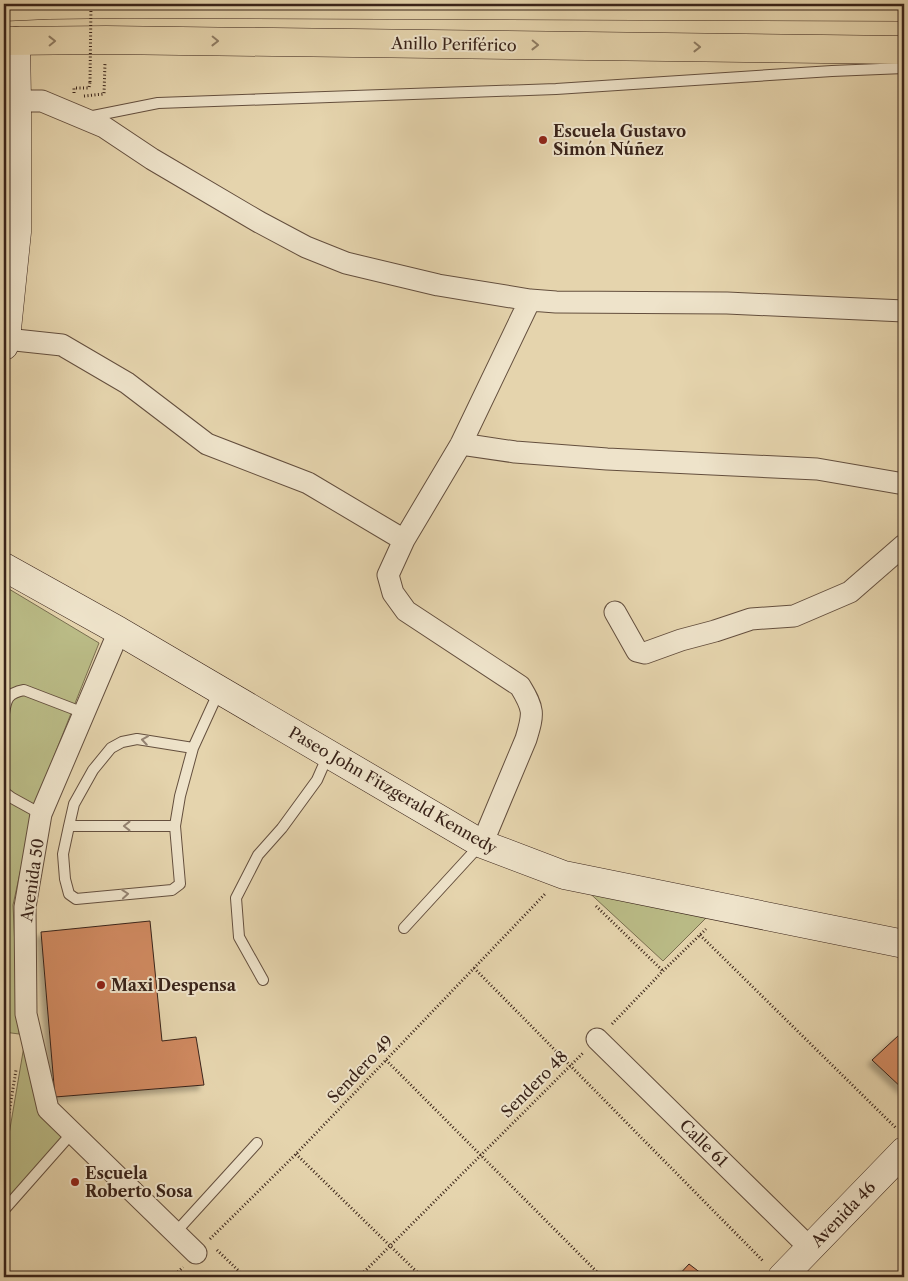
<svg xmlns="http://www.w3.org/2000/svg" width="908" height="1281" viewBox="0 0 908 1281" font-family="'Libre Caslon Text',serif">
<defs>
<filter id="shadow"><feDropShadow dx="-4.5" dy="4.5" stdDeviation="2.5" flood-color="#0004"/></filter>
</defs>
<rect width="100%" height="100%" fill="#e5d4ad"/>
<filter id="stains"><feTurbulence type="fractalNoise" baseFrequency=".004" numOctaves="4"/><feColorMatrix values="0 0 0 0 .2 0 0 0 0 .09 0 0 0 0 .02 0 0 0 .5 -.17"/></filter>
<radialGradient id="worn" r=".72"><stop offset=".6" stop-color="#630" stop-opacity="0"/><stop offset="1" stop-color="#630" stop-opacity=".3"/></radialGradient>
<!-- green -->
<path fill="#babb86" stroke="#7a6f50" d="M 4,586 L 99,643 L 35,804 L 13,905 L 19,1034 L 4,1032 Z
M 582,886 L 709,915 L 663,961 Z
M 24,1046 L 65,1134 L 4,1206 L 4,1164 Z"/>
<!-- building -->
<path fill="#cf8960" stroke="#392319" filter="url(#shadow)" d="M 150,921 L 162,1041 L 196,1037 L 204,1085 L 55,1097 L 41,932 Z
M 899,1035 L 904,1040 L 904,1090 L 872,1060 Z
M 689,1264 L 706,1277 L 677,1277 Z"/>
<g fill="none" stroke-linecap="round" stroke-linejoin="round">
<defs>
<path id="lane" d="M 88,117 L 158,103 L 556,89 L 832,71 L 904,68
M 4,714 C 6,699 8,693 24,690 L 84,713
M 4,792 L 12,798 L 41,814
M 69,826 L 74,804 L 93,770 L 111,748 L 122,742 L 137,739 L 193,748
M 175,826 L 69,826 L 63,854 L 65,879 L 69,894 L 76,899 L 172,890 L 180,884 L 175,826 L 180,796 L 193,748 L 219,691
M 404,928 L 481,844
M 263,980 L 239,937 L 236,898 L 258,855 L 282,828 L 317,780 L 328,755
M 4,1210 L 72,1133
M 175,1233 L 257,1143"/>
<path id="street" d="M 17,101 L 42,101 L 104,127 L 152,159 L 259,222 L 306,247 L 346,263 L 438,285 L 530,300 L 556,302 L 727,303 L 904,311
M 4,338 L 6,339 L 62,345 L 127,383 L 207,444 L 308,483 L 404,540
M 461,444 L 515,452 L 607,459 L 817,469 L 904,484
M 615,612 L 637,651 L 645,653 L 681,640 L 715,631 L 751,619 L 794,616 L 850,592 L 904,545
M 119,631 L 41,814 L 25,907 L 26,1014 L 48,1109 L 196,1253
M 482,844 L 526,739 C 534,713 534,709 520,686 L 406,611 L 393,593 L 388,575 L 404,540 L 461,444 L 530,300
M 597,1039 L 810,1248"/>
<path id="secondary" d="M 4,346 L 6,339 L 17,232 L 17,101 L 16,41
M 4,567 L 119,631 L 482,844 L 564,875 L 904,944
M 782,1277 L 904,1151"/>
<path id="highway" d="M 4,7 L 48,5 L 127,4 L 904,7
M 4,41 L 106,40 L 904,50"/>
</defs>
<!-- lane casing -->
<use href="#lane" stroke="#644f3e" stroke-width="12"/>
<!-- street casing -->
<use href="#street" stroke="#644f3e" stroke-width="23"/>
<!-- secondary casing -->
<use href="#secondary" stroke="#392319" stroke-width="29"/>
<!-- highway casing -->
<use href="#highway" stroke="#392319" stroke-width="29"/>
<!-- path -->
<path stroke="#392319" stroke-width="3" stroke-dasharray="1 2.5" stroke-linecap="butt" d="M 74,93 L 74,88 L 89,88 L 90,82
M 84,96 L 104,94 L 105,63
M 596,906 L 663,971
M 700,935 L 897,1129
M 474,968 L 763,1261
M 612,1024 L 663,971 L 706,929
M 386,1060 L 602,1277
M 4,1144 L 16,1070
M 296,1154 L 422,1277
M 210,1239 L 296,1154 L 545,894
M 217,1250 L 245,1277
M 173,1277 L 183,1267
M 359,1277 L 583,1053"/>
<!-- lane -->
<use href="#lane" stroke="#eee3ca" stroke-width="10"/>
<!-- street -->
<use href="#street" stroke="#eee3ca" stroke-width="21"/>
<!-- secondary -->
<use href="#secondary" stroke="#eee3ca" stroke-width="28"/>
<!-- highway -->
<use href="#highway" stroke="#e5d4ad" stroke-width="28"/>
<!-- path-bridge -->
<path stroke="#392319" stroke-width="3" stroke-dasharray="1 2.5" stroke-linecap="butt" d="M 90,82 L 91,4"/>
</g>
<!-- one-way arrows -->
<defs><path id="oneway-chevron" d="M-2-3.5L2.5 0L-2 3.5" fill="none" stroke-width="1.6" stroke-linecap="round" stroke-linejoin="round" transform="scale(1.25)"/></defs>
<g stroke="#8f7c63">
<use href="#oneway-chevron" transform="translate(52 41) rotate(-1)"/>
<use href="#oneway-chevron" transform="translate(215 41) rotate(1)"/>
<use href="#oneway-chevron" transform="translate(535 45) rotate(1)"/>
<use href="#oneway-chevron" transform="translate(697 47) rotate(1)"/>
</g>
<g stroke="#948372">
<use href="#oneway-chevron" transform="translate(145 740) rotate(-171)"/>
<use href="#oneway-chevron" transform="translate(127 826) rotate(-180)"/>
<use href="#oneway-chevron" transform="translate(125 894) rotate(-5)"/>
</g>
<!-- markers -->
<g fill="#8f2418" stroke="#eee3ca" stroke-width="2">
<circle cx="543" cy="140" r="5"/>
<circle cx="101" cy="985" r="5"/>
<circle cx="75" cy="1182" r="5"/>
</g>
<g text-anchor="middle" stroke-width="4" stroke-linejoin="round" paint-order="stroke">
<!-- street labels -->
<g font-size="16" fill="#392319" stroke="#eee3ca">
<text transform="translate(454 44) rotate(1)" y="6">Anillo Periférico</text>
<text transform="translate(393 790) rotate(30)" y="6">Paseo John Fitzgerald Kennedy</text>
<text transform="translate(32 880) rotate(-82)" y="6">Avenida 50</text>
<text transform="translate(360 1069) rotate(-46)" y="6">Sendero 49</text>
<text transform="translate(534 1084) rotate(-45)" y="6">Sendero 48</text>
<text transform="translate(704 1143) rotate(44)" y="6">Calle 61</text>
<text transform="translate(843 1214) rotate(-46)" y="6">Avenida 46</text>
</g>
<!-- poi labels -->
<g font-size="16" font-weight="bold" fill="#392319" stroke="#eee3ca" text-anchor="start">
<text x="553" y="137">Escuela Gustavo<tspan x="553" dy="18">Simón Núñez</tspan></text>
<text x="111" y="991">Maxi Despensa</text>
<text x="85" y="1179">Escuela<tspan x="85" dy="18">Roberto Sosa</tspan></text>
</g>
</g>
<!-- margin -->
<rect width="908" height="1281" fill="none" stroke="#e5d4ad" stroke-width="20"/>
<rect x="5" y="5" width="898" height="1271" fill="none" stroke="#392319" stroke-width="2.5"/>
<rect x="10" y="10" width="888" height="1261" fill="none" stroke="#392319"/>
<rect width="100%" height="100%" filter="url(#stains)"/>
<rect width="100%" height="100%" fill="url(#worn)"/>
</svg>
